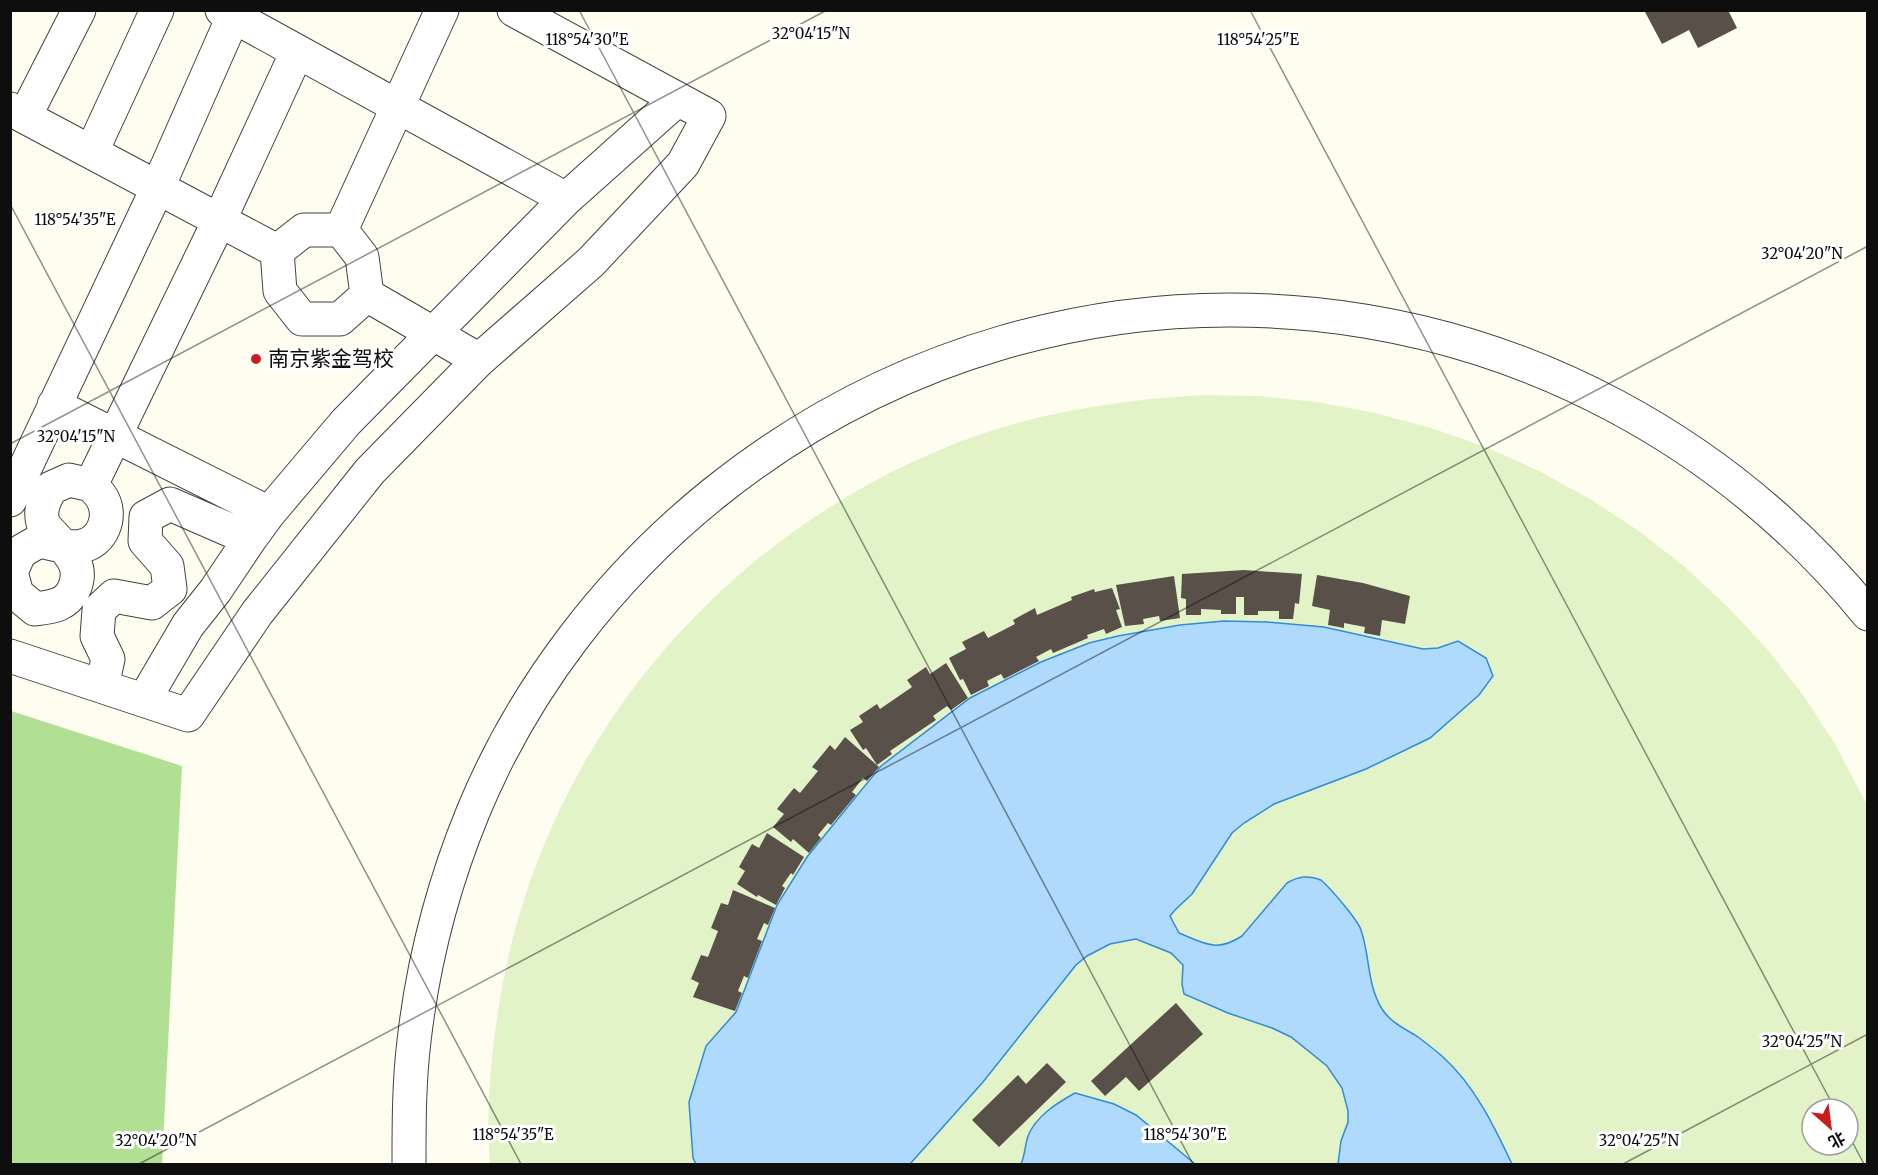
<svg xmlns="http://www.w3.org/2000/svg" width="1878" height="1175" viewBox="0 0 1878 1175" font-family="Merriweather,'Noto Sans SC',serif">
<rect width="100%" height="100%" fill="#fffdef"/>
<!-- forest -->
<path fill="#b1df93" d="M 11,711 L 182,766 L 162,1164 L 11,1164 Z"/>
<!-- pitch -->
<path fill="#e2f3c8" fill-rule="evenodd" d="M 1201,395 L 1259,396 L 1317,402 L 1375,413 L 1431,428 L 1486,447 L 1539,471 L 1590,499 L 1639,531 L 1685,567 L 1728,607 L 1767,649 L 1803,695 L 1835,744 L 1867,805 L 1867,1164 L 490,1164 C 486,1114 490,1062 498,1012 C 537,748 721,530 970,438 C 1045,411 1122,400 1201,395 ZM 1812,1109 L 1848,1109 L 1848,1145 L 1812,1145 Z"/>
<!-- water -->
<path fill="#afdafb" stroke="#318bd7" stroke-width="1.5" d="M 1224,621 L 1267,622 L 1324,627 L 1423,649 L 1438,648 L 1458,641 L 1486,658 L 1493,676 L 1479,695 L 1430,738 L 1366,769 L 1274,804 L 1244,823 L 1232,833 L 1192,894 L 1175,910 L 1170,916 L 1179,933 C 1204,943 1216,953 1242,936 L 1287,883 C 1299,876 1308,875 1321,880 C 1330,888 1358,920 1361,930 C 1370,956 1367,985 1382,1009 C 1391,1023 1404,1028 1418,1037 C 1426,1043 1435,1050 1443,1057 C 1475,1086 1494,1126 1512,1164 L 1338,1164 L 1341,1141 L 1348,1122 L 1348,1111 L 1342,1088 L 1327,1066 L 1291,1037 L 1272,1028 L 1228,1013 L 1184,994 L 1182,984 L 1183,965 L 1171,953 L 1136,939 L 1110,944 L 1087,956 L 1076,965 L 983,1082 L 910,1164 L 696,1164 L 693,1158 L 689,1102 L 706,1046 L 736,1012 L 777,905 L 807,857 L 881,766 L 970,698 L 1041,662 L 1089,643 L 1118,636 L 1180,625 Z
M 1075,1093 L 1114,1104 L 1136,1115 L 1195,1164 L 1021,1164 C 1025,1155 1025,1145 1028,1136 C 1036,1116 1057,1103 1075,1093 Z"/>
<!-- building -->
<path fill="#585049" d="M 1644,10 L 1728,10 L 1737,28 L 1698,48 L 1689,30 L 1662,44 Z
M 1244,570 L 1302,574 L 1299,604 L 1295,603 L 1293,619 L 1279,619 L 1279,611 L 1258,611 L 1258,615 L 1244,615 L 1244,597 L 1236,597 L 1236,614 L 1221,614 L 1221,610 L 1201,609 L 1201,615 L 1186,615 L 1186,599 L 1181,598 L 1182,574 Z
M 1317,575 L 1363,583 L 1410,596 L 1405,624 L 1382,620 L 1380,636 L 1364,633 L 1365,627 L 1344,623 L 1344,628 L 1328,625 L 1330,610 L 1312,606 Z
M 1174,576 L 1180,618 L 1160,621 L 1159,616 L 1143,619 L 1144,624 L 1125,626 L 1116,585 Z
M 1112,588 L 1120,609 L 1116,610 L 1122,627 L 1106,634 L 1104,629 L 1087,635 L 1088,638 L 1053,653 L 1051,649 L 1036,657 L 1039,661 L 1004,679 L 1001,674 L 987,681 L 989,686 L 971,695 L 963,679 L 960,680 L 949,658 L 966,649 L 962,642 L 984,631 L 988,638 L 1015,624 L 1013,620 L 1035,608 L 1037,615 L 1072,600 L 1071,597 L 1094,589 L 1095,592 Z
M 946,663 L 968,698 L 951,710 L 947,706 L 933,716 L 936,720 L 890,751 L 892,754 L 877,765 L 866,748 L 863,750 L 850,730 L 863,722 L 859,716 L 877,704 L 880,709 L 912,687 L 907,680 L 926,667 L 930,674 Z
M 845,737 L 879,767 L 867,781 L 863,778 L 852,792 L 856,795 L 831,825 L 828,823 L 818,835 L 821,838 L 809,853 L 793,839 L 791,842 L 773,827 L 784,814 L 777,809 L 794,788 L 800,793 L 818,771 L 812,767 L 830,745 L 835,750 Z
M 767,833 L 804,857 L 793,875 L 791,873 L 782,886 L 785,888 L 776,905 L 758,895 L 757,897 L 737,884 L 745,871 L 739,867 L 752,844 L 759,848 Z
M 733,890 L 775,908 L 768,925 L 764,923 L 757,939 L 762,941 L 748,978 L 744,976 L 738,991 L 742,993 L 735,1011 L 693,997 L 699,983 L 691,979 L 701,955 L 708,957 L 718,931 L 711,928 L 721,903 L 728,905 Z
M 1176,1003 L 1203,1034 L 1139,1091 L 1126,1077 L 1105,1096 L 1091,1081 Z
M 1047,1063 L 1066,1082 L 999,1147 L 972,1120 L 1018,1075 L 1026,1084 Z"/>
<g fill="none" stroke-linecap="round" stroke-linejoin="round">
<defs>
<path id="minor" d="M 222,10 L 566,199
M 10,109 L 277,251
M 25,116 L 79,10
M 92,151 L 157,10
M 304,230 L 341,230 L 362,257 L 367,295 L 340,319 L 302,319 L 280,291 L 277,251 Z
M 341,230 L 442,10
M 367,295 L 479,360
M 54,405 L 269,513
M 91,485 L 69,480 L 51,488 C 45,499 39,509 43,523 C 45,527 49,531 52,534 C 67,551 85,565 74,589 C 66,606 51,607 35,609 L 17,594 L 11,572 L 20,552 L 39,541 C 51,543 69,549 82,546 C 102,542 112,518 103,500 C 101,495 95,489 91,485 L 220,219 L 297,52
M 10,500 L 158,187 L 233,17
M 10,656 L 188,715 L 257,613 L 370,471 L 479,360 L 591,262 L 683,164 L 709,116 L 514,10
M 102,686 L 108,659 L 97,636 L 99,610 L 114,596 L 152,603 L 170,589 L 167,566 L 145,541 L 146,517 L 170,504 L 250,539
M 144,700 L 188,625 L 215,591 L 250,539 L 269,513 L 346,422 L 566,199 L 678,99
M 409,1164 C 409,1123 409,1082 414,1041 C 423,962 443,885 473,812 C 524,688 610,577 713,494 C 1068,208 1579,261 1868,614"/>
</defs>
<!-- minor casing -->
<use href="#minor" stroke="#414141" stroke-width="35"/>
<!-- minor -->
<use href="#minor" stroke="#fff" stroke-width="33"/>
</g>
<!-- ticks -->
<path fill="none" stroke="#0e0e0e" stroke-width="1.5" stroke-opacity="0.45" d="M 579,10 L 1193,1164M 1250,10 L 1835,1109M 10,204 L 521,1164M 10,444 L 827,10M 1848,1134 L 1864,1164M 139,1164 L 1868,246M 1623,1164 L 1868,1034"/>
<!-- markers -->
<circle fill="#c91d1b" stroke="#fff" stroke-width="2" cx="256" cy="359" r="6"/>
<g text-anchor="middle" stroke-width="6" stroke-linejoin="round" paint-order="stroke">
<!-- poi labels -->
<g font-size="21" fill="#0e0e0e" stroke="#fff" text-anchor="start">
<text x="268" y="366">南京紫金驾校</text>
</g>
</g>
<g font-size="15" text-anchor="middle" fill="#0e0e0e" stroke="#fff" stroke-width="6" stroke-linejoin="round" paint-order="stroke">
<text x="811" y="39">32°04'15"N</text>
<text x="587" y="45">118°54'30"E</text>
<text x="1258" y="45">118°54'25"E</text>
<text x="75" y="225">118°54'35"E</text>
<text x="1802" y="259">32°04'20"N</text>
<text x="76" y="442">32°04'15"N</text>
<text x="1802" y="1047">32°04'25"N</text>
<text x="513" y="1140">118°54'35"E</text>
<text x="1185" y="1140">118°54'30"E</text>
<text x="156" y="1146">32°04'20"N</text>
<text x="1639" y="1146">32°04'25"N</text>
</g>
<!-- border -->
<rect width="1878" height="1175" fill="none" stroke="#0e0e0e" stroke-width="24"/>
<!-- north arrow -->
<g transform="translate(1830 1127) rotate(152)"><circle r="28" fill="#ffffff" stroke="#9f9f9f" stroke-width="1.5"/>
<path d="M0-4.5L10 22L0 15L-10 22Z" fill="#c91d1b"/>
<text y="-9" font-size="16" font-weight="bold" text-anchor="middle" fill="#0e0e0e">北</text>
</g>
</svg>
